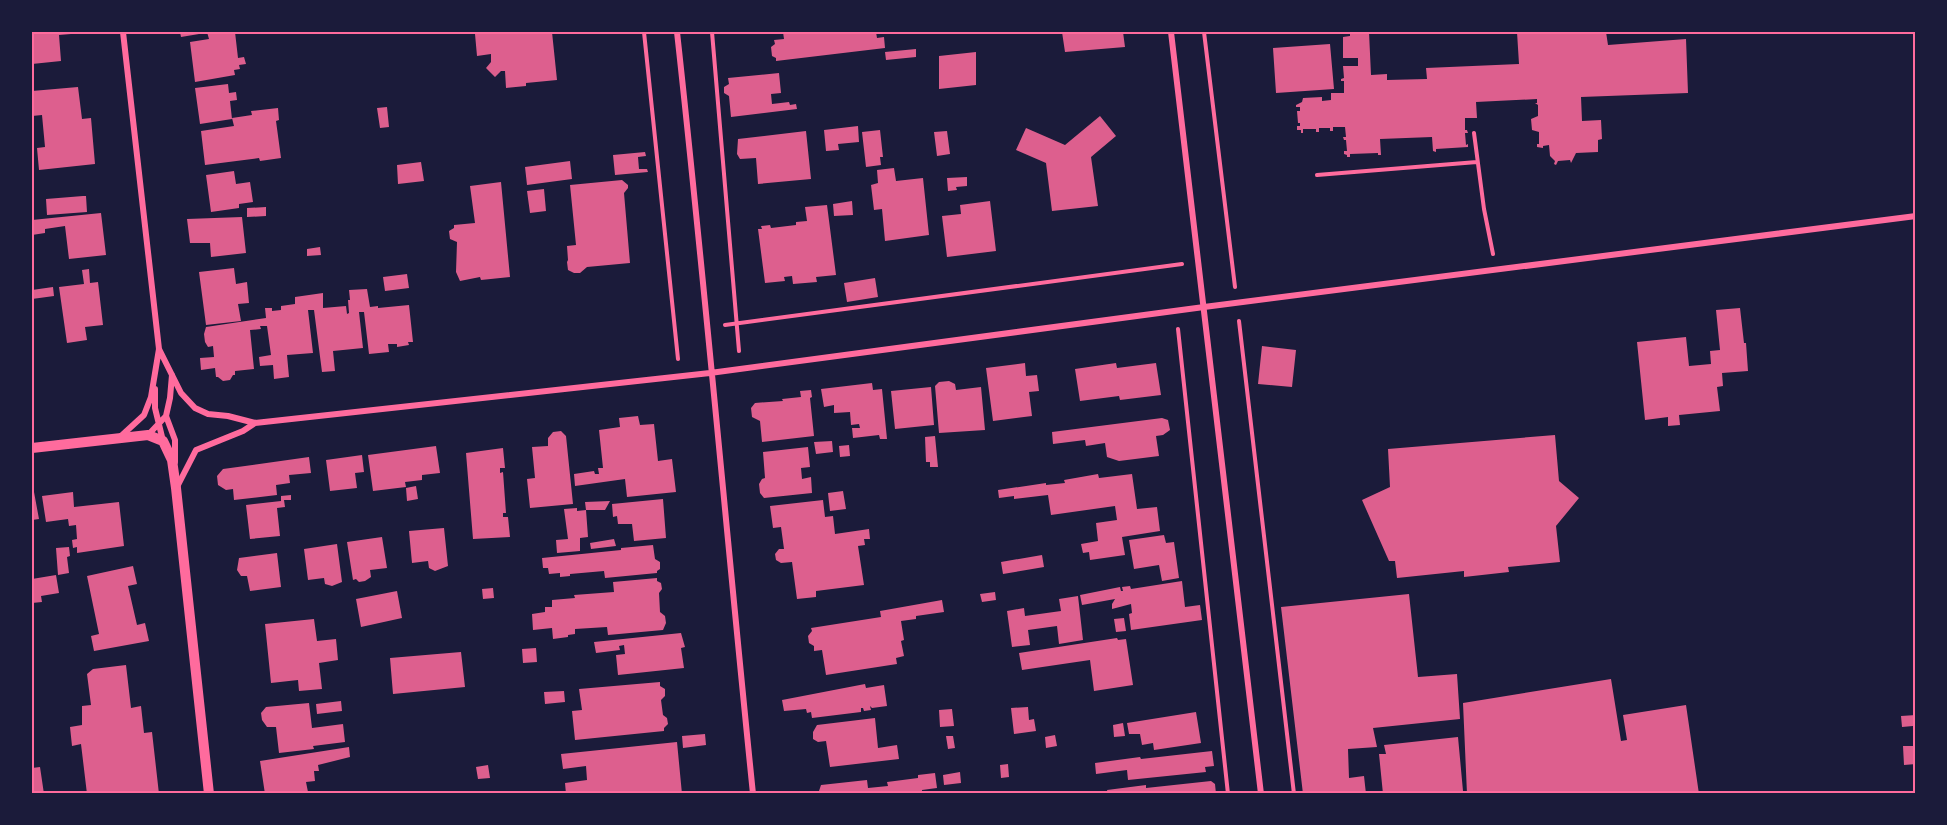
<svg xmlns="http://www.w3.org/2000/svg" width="1947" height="825" viewBox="0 0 1947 825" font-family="Barlow,sans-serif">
<rect width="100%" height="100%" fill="#1b1b3a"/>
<!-- building -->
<path fill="#dd5f8e" d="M 32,32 L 83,32 L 83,33 L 59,35 L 61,61 L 32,64 Z
M 180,32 L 205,32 L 205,33 L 181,37 Z
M 207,32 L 235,32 L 238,58 L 244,57 L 246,64 L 239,65 L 240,69 L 234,70 L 235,75 L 195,82 L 190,42 L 209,39 Z
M 502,32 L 552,32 L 557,80 L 526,83 L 526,86 L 506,88 L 505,71 L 501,71 L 495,77 L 486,68 L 491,62 L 491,54 L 477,56 L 475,34 Z
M 783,32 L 876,32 L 877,38 L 884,37 L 885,48 L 776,61 L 776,58 L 772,56 L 771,47 L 775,44 L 774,40 L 784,39 Z
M 1062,32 L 1123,32 L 1125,47 L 1065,52 Z
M 1350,32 L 1369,32 L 1371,75 L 1387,74 L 1387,80 L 1427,79 L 1426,68 L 1519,64 L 1517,32 L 1606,32 L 1608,45 L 1686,39 L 1688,93 L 1581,97 L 1582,121 L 1601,120 L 1602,139 L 1598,140 L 1598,152 L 1576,153 L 1571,163 L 1570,160 L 1558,161 L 1556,165 L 1554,164 L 1555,161 L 1550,156 L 1549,145 L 1543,146 L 1543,148 L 1537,147 L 1537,144 L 1539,144 L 1539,132 L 1532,130 L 1531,119 L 1538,116 L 1538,105 L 1535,103 L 1537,103 L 1537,99 L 1476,102 L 1477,118 L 1465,118 L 1465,130 L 1467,130 L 1468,133 L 1465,133 L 1466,145 L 1468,144 L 1468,147 L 1436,149 L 1436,152 L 1433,151 L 1432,137 L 1380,139 L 1381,155 L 1378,155 L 1378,153 L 1350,154 L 1350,157 L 1347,157 L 1347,155 L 1344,154 L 1344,151 L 1347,151 L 1346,140 L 1344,140 L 1343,137 L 1346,137 L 1345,127 L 1333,127 L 1333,131 L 1330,131 L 1330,128 L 1319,128 L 1319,132 L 1316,132 L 1316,129 L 1303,129 L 1303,133 L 1301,133 L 1301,130 L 1297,130 L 1297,126 L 1300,126 L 1300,123 L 1298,123 L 1297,111 L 1300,111 L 1300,107 L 1296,107 L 1296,105 L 1302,102 L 1303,98 L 1322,97 L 1322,101 L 1331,100 L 1331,93 L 1344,93 L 1344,81 L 1341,81 L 1341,79 L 1344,78 L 1343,66 L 1358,66 L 1358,58 L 1343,58 L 1343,37 L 1350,36 Z
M 1330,44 L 1334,89 L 1276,93 L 1273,48 Z
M 916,49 L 916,57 L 886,60 L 885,52 Z
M 976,52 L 976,85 L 939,89 L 939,56 Z
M 779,73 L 781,93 L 771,94 L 772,104 L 789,102 L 790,105 L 796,104 L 797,109 L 731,117 L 729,96 L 724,93 L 724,87 L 729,84 L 728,78 Z
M 228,84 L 229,93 L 236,92 L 237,100 L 230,101 L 232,119 L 200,124 L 195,88 Z
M 78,87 L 82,119 L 91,118 L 95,164 L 39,170 L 37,148 L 45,147 L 42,115 L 32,116 L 32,91 Z
M 387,107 L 389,127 L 380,128 L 377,108 Z
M 278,108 L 279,120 L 276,121 L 281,158 L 260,161 L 259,158 L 205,165 L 201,131 L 234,126 L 232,118 L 252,115 L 251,111 Z
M 1100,116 L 1116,136 L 1091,157 L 1098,206 L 1052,211 L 1046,163 L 1016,150 L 1026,128 L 1065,145 Z
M 858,126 L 859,142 L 838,144 L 839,150 L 826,151 L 824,130 Z
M 880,130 L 883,157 L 880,157 L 881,165 L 866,167 L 862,132 Z
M 806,131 L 811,179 L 758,184 L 756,158 L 740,159 L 737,154 L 738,139 Z
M 947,131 L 950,154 L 937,156 L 934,132 Z
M 645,152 L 646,156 L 638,157 L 639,169 L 647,169 L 648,172 L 615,175 L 613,155 Z
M 570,161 L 572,179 L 527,185 L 525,167 Z
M 421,162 L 424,181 L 398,184 L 397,165 Z
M 894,168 L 896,181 L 923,178 L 929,235 L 885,241 L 882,209 L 874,210 L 871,185 L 878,183 L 877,170 Z
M 234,171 L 236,184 L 250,182 L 253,202 L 239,204 L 239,208 L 211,212 L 206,175 Z
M 967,177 L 967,186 L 956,187 L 957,190 L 948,191 L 947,178 Z
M 622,180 L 628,185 L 628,188 L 624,193 L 630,263 L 587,267 L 580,273 L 574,273 L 568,270 L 567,262 L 568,260 L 567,246 L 576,245 L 570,185 Z
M 501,182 L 510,277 L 481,280 L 480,277 L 460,281 L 456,272 L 457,242 L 450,239 L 449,231 L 454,228 L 454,225 L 475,223 L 470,186 Z
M 544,189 L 546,211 L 530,213 L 527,191 Z
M 83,196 L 86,196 L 87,212 L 47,215 L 46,199 Z
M 852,201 L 853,215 L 834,216 L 833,204 Z
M 990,201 L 996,251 L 947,257 L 942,216 L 961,214 L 960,205 Z
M 827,205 L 836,275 L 816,277 L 817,282 L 793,284 L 792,276 L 784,277 L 785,281 L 765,283 L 758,229 L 762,229 L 761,226 L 770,225 L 771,228 L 796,225 L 796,222 L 807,221 L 805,207 Z
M 266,207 L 266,216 L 247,217 L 247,208 Z
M 101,213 L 106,255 L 69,259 L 65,226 L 45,229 L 45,233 L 32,235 L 32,220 Z
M 242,217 L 246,253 L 211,257 L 210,243 L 190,243 L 187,219 Z
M 320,247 L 321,255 L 307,256 L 307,249 Z
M 234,268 L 236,284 L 247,282 L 249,303 L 238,304 L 241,321 L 206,325 L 199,272 Z
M 89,269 L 90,283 L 98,282 L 103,325 L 85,327 L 87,340 L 67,343 L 59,287 L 84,284 L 82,270 Z
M 407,274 L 409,288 L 385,291 L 383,277 Z
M 875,278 L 878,297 L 847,302 L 844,283 Z
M 53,287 L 54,296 L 32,299 L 32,290 Z
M 367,289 L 370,307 L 378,306 L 378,308 L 409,305 L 413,342 L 408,342 L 409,345 L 397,347 L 397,344 L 388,344 L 389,352 L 369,354 L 364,312 L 359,312 L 363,348 L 333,351 L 335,371 L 322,372 L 314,310 L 308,310 L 313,353 L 287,355 L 289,377 L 274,379 L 273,365 L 260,366 L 259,357 L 271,355 L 267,326 L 260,326 L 261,329 L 250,330 L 254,369 L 235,371 L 235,375 L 233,375 L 230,380 L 223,381 L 218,377 L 216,377 L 215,368 L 201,370 L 200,358 L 214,357 L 213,346 L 208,347 L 205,342 L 204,334 L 206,327 L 266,318 L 265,308 L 272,308 L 272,311 L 281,310 L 281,306 L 295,304 L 295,297 L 323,293 L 323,308 L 346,306 L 347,314 L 349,313 L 348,300 L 350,300 L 349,290 Z
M 1740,308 L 1744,343 L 1746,343 L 1748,371 L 1722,373 L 1723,386 L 1717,387 L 1720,411 L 1679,415 L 1680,425 L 1668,426 L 1668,417 L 1645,420 L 1637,342 L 1686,337 L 1689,366 L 1711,364 L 1710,351 L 1720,350 L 1716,310 Z
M 1262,346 L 1296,350 L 1292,387 L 1258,384 Z
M 1025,363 L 1026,376 L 1037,375 L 1039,391 L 1029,392 L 1032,416 L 993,421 L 986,368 Z
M 1116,363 L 1117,368 L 1156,363 L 1161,395 L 1120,400 L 1119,396 L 1080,401 L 1075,369 Z
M 949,381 L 955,384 L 956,390 L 981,387 L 985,430 L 939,433 L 935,386 L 939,382 Z
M 872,383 L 873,390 L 882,389 L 887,439 L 880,439 L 879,435 L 853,438 L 852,428 L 860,428 L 859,424 L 851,425 L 850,412 L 834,413 L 834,405 L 824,407 L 821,389 Z
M 931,387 L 934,425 L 895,429 L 891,391 Z
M 811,390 L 812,397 L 810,398 L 814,436 L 762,442 L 760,421 L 752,417 L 751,408 L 755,403 L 783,401 L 782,399 L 801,397 L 800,391 Z
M 638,416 L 640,425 L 654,424 L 658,461 L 672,459 L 676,492 L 627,497 L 625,479 L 575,486 L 574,474 L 594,471 L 595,474 L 599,474 L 598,468 L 603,468 L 599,430 L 620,427 L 619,418 Z
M 1162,418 L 1168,420 L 1170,430 L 1163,435 L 1156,436 L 1159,456 L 1119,461 L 1107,457 L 1105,443 L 1086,446 L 1085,440 L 1053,444 L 1052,432 Z
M 561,431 L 566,436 L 573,504 L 530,508 L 527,479 L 535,478 L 532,447 L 548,446 L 548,438 L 553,432 Z
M 1555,435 L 1559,481 L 1579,498 L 1556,526 L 1560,562 L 1508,567 L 1509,572 L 1464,577 L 1464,571 L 1397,578 L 1395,561 L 1389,561 L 1362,500 L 1390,487 L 1388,449 Z
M 935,436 L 938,467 L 930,467 L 930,462 L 926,462 L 925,437 Z
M 832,441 L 833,452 L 816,454 L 814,442 Z
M 849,445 L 850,456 L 840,457 L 839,446 Z
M 436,446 L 440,473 L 422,475 L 422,480 L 405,482 L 406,487 L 373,491 L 368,455 Z
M 808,447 L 810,467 L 801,468 L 802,479 L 811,477 L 812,493 L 764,498 L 760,493 L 759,484 L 762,479 L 765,478 L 763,452 Z
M 503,448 L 505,468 L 500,468 L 500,473 L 503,472 L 506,513 L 503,513 L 503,517 L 508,517 L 510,537 L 473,539 L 466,453 Z
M 362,455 L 364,472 L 355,473 L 357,488 L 330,491 L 326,460 Z
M 309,457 L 311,473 L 289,475 L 290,483 L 276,485 L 277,495 L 234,500 L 233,489 L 226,490 L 218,485 L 217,476 L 223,469 Z
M 1098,474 L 1099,478 L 1132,474 L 1137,509 L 1157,507 L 1160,531 L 1122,537 L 1125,555 L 1090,560 L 1089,552 L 1083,553 L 1081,544 L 1098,541 L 1096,523 L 1117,520 L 1115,506 L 1051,515 L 1048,495 L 1014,499 L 1014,496 L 999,498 L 998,490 L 1046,483 L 1046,485 L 1065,483 L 1064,480 Z
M 416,486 L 418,499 L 407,501 L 406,488 Z
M 843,491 L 846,509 L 830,511 L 828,493 Z
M 32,492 L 34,492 L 39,519 L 32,520 Z
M 73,492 L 74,507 L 119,502 L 124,546 L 77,553 L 77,547 L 73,548 L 72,540 L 77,539 L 76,525 L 69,526 L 68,519 L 46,522 L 42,496 Z
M 291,495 L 291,500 L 284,500 L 285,507 L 277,508 L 280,536 L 250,539 L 246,505 L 281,501 L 281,496 Z
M 663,499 L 666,538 L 634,541 L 632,524 L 618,524 L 617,516 L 613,517 L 612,504 Z
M 823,500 L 825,517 L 833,516 L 835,534 L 869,529 L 870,539 L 864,539 L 865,545 L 858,546 L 864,585 L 816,591 L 816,597 L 797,599 L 792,562 L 781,563 L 776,560 L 775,554 L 779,549 L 784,549 L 781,527 L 773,528 L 770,506 Z
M 610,501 L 605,510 L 586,510 L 588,537 L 580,538 L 580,551 L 557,553 L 556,540 L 568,539 L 564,509 L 577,508 L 577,511 L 586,510 L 585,502 Z
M 444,528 L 448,566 L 435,571 L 429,568 L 428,561 L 412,563 L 409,531 Z
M 1164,535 L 1166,543 L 1174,542 L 1179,578 L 1162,581 L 1159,565 L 1134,569 L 1129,540 Z
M 382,537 L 387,568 L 370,570 L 371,577 L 365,581 L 359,582 L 356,579 L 353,580 L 347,542 Z
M 614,539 L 616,546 L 591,549 L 590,543 Z
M 337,544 L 342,582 L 332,586 L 325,584 L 324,578 L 308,580 L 304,549 Z
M 653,545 L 655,559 L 660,562 L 660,569 L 657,571 L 657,573 L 605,578 L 604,571 L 570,574 L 570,576 L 560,577 L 560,573 L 549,574 L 548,568 L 543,568 L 542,558 L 621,550 L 621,548 Z
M 69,547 L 70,556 L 67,557 L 69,573 L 58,575 L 56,548 Z
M 277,553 L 281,587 L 250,591 L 247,576 L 241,576 L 237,570 L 239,558 Z
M 1042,555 L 1044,567 L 1003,574 L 1001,562 Z
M 133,566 L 137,584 L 128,586 L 137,625 L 145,623 L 149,641 L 94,651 L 91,636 L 99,634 L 87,576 Z
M 56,575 L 59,593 L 41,596 L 42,602 L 32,603 L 32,579 Z
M 657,578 L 657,581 L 661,583 L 662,589 L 659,593 L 660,612 L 665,616 L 666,623 L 663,630 L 608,635 L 607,627 L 575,629 L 575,634 L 568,635 L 568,637 L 553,639 L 552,628 L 533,630 L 532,614 L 545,612 L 545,607 L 552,607 L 552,600 L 575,598 L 574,595 L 614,592 L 613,582 Z
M 1182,581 L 1185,607 L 1200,605 L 1202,620 L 1131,630 L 1129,614 L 1132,613 L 1131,604 L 1112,609 L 1112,604 L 1115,599 L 1082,605 L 1080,595 L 1120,587 L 1121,591 L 1123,591 L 1122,587 L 1130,586 L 1131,589 Z
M 493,588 L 494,598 L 483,599 L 482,589 Z
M 397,591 L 402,618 L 361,627 L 356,599 Z
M 995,592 L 996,600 L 982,602 L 980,594 Z
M 1409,594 L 1418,677 L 1457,674 L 1460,719 L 1373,728 L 1377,747 L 1348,749 L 1349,778 L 1364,776 L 1366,794 L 1303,794 L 1281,607 Z
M 1078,596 L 1083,640 L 1059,644 L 1057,626 L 1028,630 L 1030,645 L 1012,647 L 1007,611 L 1024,608 L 1025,616 L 1061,611 L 1059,599 Z
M 942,600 L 944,612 L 916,616 L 916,619 L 901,621 L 904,640 L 901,641 L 904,656 L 896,658 L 897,664 L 826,675 L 822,650 L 814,651 L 814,646 L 809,643 L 808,636 L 812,631 L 811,628 L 881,617 L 880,611 Z
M 1124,618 L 1126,631 L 1116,632 L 1114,619 Z
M 314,619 L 317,641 L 336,639 L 338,660 L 319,663 L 322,689 L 299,691 L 298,680 L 271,683 L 265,624 Z
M 681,633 L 685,647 L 681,648 L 684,668 L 618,675 L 616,655 L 625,654 L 624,645 L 619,646 L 620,650 L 596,653 L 594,642 Z
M 1117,638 L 1118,640 L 1126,639 L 1133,685 L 1094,691 L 1090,660 L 1022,670 L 1019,653 Z
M 536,648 L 537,662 L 523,663 L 522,649 Z
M 461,652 L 465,687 L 393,694 L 390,658 Z
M 126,665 L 131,708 L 141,706 L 144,733 L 152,732 L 159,794 L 87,794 L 81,744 L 72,746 L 70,727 L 82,725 L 82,706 L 91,705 L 87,674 L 93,669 Z
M 1611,679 L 1621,741 L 1627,740 L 1623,715 L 1686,705 L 1699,794 L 1467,794 L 1463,703 Z
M 660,682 L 660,686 L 665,689 L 665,696 L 661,700 L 663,715 L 667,718 L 668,724 L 664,728 L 664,731 L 575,740 L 572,711 L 582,710 L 579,689 Z
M 865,684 L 866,688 L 884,685 L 887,706 L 872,708 L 870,706 L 871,710 L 864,711 L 863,708 L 861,708 L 861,712 L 812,718 L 811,712 L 807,713 L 806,709 L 784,711 L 782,700 Z
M 564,691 L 565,702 L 545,704 L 544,692 Z
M 341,701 L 342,711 L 317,714 L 316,704 Z
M 309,703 L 312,728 L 343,724 L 345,742 L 313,746 L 314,749 L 279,753 L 276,727 L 267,727 L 262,720 L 261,713 L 266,707 Z
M 1028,707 L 1029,720 L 1034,719 L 1036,731 L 1014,734 L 1011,708 Z
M 952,709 L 954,726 L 940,727 L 939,710 Z
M 1196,712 L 1201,743 L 1154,750 L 1153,743 L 1142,745 L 1140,734 L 1129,734 L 1127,723 Z
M 1916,715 L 1916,733 L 1914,733 L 1913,726 L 1902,727 L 1901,716 Z
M 875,718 L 878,748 L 897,745 L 899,759 L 830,767 L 826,741 L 818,742 L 813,739 L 813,732 L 817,725 Z
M 1123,723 L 1125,736 L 1114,737 L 1113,725 Z
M 705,734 L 706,745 L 683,748 L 682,736 Z
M 1055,735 L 1057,746 L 1046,748 L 1045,737 Z
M 946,736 L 953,736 L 955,748 L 948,749 Z
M 1458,737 L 1463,791 L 1440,794 L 1383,794 L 1379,754 L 1386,754 L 1384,745 Z
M 677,742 L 682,794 L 566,794 L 565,783 L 587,780 L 586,766 L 563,769 L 561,754 Z
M 1903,746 L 1916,746 L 1916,764 L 1904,765 Z
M 349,747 L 350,757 L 318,765 L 319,771 L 314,771 L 315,781 L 306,782 L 308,792 L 265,794 L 260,761 Z
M 1212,751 L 1214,766 L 1205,767 L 1206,772 L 1128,780 L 1127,770 L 1096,774 L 1095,763 L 1140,757 L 1141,759 Z
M 1008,764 L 1009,777 L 1001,778 L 1000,765 Z
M 488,765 L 490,778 L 478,779 L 476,767 Z
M 40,767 L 44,794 L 32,794 L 32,768 Z
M 960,772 L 961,783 L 944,785 L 943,775 Z
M 935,773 L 937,788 L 922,790 L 922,794 L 818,794 L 821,785 L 867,780 L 868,788 L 888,786 L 887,782 L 918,778 L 918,775 Z
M 1211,781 L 1215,784 L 1216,794 L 1108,794 L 1107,790 L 1146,785 L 1146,788 Z"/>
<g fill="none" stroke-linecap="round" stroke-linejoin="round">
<!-- path -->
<path stroke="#ff6b9d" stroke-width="4" d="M 644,32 L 678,359
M 712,32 L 739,351
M 1204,32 L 1235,287
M 1474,133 L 1484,209 L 1493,254
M 1317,175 L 1477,162
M 1239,321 L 1294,794
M 725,325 L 1182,264
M 1178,329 L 1228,794"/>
<!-- minor -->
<path stroke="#ff6b9d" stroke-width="6" d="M 677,32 C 705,285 727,540 753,794
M 1171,32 L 1261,794
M 159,349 L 181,393 L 195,408 L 208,414 L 228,416 L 255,423 L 710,373 L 1204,307 L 1916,216
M 155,389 L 155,408 L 163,441
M 166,416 L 175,440 L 175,462
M 148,435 L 166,416 L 170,398 L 172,375
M 120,437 L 144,415 L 151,397 L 159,349 L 123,32
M 177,487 L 196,450 L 243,431 L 255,423"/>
<!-- tertiary -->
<path stroke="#ff6b9d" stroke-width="10" d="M 32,448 L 148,435 L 163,441 L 172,460 L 176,488 L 209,794"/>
</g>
<!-- border -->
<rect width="1947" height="825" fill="none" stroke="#1b1b3a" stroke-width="66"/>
<rect x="33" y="33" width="1881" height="759" fill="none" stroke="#ff6b9d" stroke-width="2"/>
</svg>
